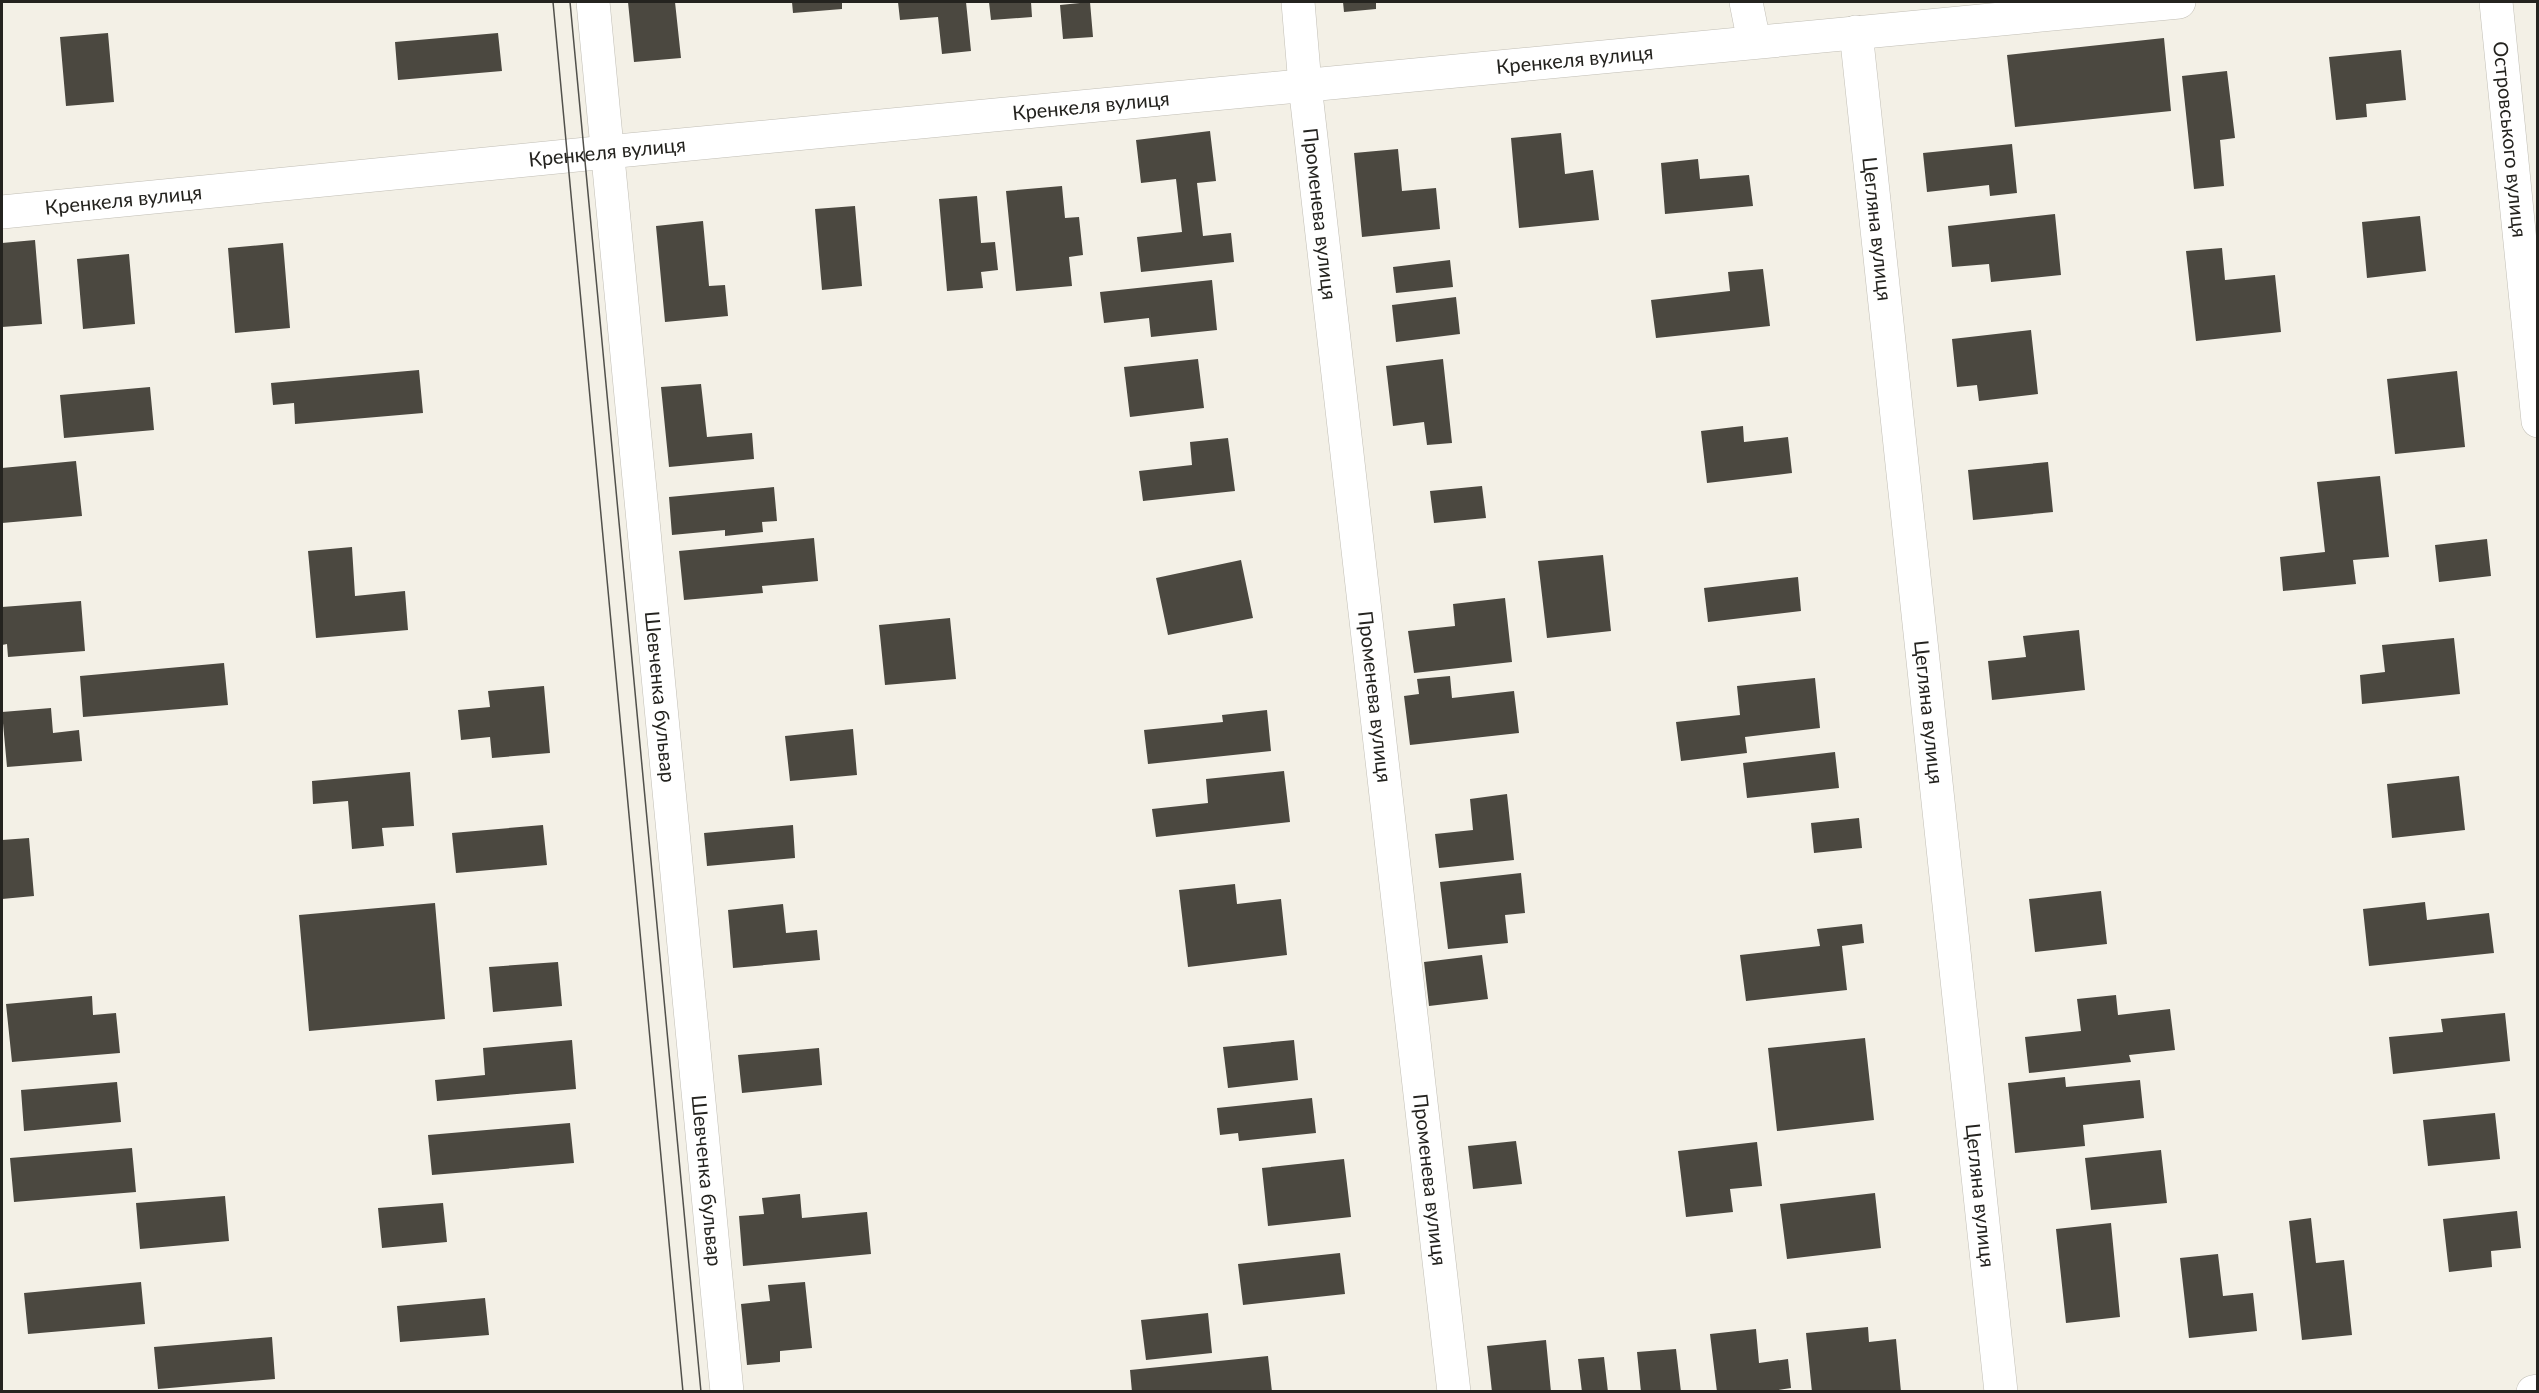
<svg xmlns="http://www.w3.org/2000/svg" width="2539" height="1393" viewBox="0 0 2539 1393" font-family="Lato,sans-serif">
<rect width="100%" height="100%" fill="#f3f0e6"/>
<!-- building -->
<path fill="#4b4840" d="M 628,2 L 675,2 L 681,58 L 634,62 Z
M 792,2 L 842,2 L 842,9 L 793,13 Z
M 898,2 L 966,2 L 971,51 L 942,54 L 938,17 L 900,20 Z
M 989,2 L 1031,2 L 1032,17 L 991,20 Z
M 1090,2 L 1093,37 L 1063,39 L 1060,5 Z
M 1343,2 L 1376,2 L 1376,9 L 1344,12 Z
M 108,33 L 114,102 L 66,106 L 60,37 Z
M 498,33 L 502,71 L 398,80 L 395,42 Z
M 2164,38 L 2171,111 L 2015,127 L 2007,55 Z
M 2401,50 L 2406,100 L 2366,104 L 2367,117 L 2336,120 L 2329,57 Z
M 2227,71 L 2235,138 L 2220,140 L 2224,186 L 2194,189 L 2182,76 Z
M 1210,131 L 1216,181 L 1197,183 L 1203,236 L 1231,233 L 1234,262 L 1141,272 L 1137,237 L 1182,232 L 1176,179 L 1141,183 L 1136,140 Z
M 1561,133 L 1565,174 L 1593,170 L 1599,220 L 1519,228 L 1511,138 Z
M 2012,144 L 2017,193 L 1990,196 L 1989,185 L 1927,192 L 1923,153 Z
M 1398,149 L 1402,191 L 1436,188 L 1440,229 L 1362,237 L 1354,153 Z
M 1698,159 L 1700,179 L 1749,175 L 1753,206 L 1665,214 L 1661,163 Z
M 1062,186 L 1065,218 L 1079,217 L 1083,255 L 1069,257 L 1072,286 L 1016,291 L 1006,191 Z
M 977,196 L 981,243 L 995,242 L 998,270 L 981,272 L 983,288 L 947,291 L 939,199 Z
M 855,206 L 862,286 L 822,290 L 815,209 Z
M 2055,214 L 2061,275 L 1991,282 L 1989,264 L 1952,267 L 1948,226 Z
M 2420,216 L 2426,271 L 2367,278 L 2362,222 Z
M 703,221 L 709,286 L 725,285 L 728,316 L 665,322 L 656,226 Z
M 35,240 L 42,324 L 2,327 L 2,243 Z
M 283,243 L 290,328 L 235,333 L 228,248 Z
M 2222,248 L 2225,280 L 2275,275 L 2281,332 L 2196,341 L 2186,251 Z
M 129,254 L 135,324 L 83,329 L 77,259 Z
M 1450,260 L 1453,287 L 1396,293 L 1393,267 Z
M 1763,269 L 1770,326 L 1656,338 L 1651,300 L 1730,291 L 1728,272 Z
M 1212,280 L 1217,330 L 1151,337 L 1149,318 L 1104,323 L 1100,292 Z
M 1456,297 L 1460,334 L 1396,342 L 1392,305 Z
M 2031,330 L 2038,394 L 1979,401 L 1977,385 L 1957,387 L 1952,339 Z
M 1198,359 L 1204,408 L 1130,417 L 1124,367 Z
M 1443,359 L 1452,443 L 1427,445 L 1424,422 L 1393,426 L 1386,366 Z
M 419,370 L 423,413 L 295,424 L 294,403 L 273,405 L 271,383 Z
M 2457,371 L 2465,447 L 2395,454 L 2387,379 Z
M 701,384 L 707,437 L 752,433 L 754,459 L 669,467 L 661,387 Z
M 150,387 L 154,430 L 64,438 L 60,395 Z
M 1743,426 L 1744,442 L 1788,437 L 1792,473 L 1707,483 L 1701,431 Z
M 1228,438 L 1235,491 L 1143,501 L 1139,471 L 1192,465 L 1190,442 Z
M 76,461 L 82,516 L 2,523 L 2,468 Z
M 2048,462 L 2053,512 L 1973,520 L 1968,470 Z
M 2380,476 L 2389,557 L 2353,560 L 2356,584 L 2283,591 L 2280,557 L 2325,552 L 2317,482 Z
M 1482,486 L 1486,518 L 1434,523 L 1430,491 Z
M 774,487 L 777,521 L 762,522 L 763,532 L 725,536 L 725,530 L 672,535 L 669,497 Z
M 814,538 L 818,581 L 762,586 L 763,593 L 684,600 L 679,551 Z
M 2487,539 L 2491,576 L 2439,582 L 2435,545 Z
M 352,547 L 355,596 L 405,591 L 408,630 L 316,638 L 308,551 Z
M 1603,555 L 1611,631 L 1547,638 L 1538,561 Z
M 1241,560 L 1253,618 L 1168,635 L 1156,578 Z
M 1798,577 L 1801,611 L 1708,622 L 1704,588 Z
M 1505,598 L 1512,662 L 1414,673 L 1408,631 L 1455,626 L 1453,604 Z
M 81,601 L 85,651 L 8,657 L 7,644 L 2,645 L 2,607 Z
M 950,618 L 956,679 L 885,685 L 879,625 Z
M 2079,630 L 2085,690 L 1992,700 L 1988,661 L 2026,657 L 2023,636 Z
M 2454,638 L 2460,694 L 2362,704 L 2360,675 L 2385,672 L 2382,645 Z
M 224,663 L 228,705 L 83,717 L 80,676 Z
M 1450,676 L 1452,698 L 1514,691 L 1519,733 L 1410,745 L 1404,696 L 1419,694 L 1417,679 Z
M 1815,678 L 1820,728 L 1745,737 L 1747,753 L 1681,761 L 1676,722 L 1740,715 L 1737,686 Z
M 544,686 L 550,753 L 492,758 L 490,737 L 461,740 L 458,710 L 490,707 L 488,691 Z
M 51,708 L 53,733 L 79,730 L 82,761 L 7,767 L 2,712 Z
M 1267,710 L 1271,751 L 1148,764 L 1144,730 L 1223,722 L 1222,715 Z
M 853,729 L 857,775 L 790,781 L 785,736 Z
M 1835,752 L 1839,788 L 1747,798 L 1743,763 Z
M 1284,771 L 1290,822 L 1156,837 L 1152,809 L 1208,803 L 1206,779 Z
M 410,772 L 414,826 L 382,828 L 384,846 L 352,849 L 348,801 L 313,804 L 312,781 Z
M 2459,776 L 2465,830 L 2392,838 L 2387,784 Z
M 1507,794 L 1514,860 L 1439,868 L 1435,834 L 1473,830 L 1470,799 Z
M 1859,818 L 1862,848 L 1814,853 L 1811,823 Z
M 543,825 L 547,865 L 456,873 L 452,833 Z
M 793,825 L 795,858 L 707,866 L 704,833 Z
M 29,838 L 34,896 L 2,899 L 2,840 Z
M 1521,873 L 1525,913 L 1505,915 L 1508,943 L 1448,949 L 1440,882 Z
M 1235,884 L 1237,904 L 1281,899 L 1287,955 L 1188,967 L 1179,890 Z
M 2101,891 L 2107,944 L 2035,952 L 2029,899 Z
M 2425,902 L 2427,920 L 2489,913 L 2494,953 L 2369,966 L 2363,909 Z
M 435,903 L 445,1019 L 309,1031 L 299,915 Z
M 783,904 L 786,933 L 817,930 L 820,960 L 733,968 L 728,910 Z
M 1862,924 L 1864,943 L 1842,946 L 1847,990 L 1746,1001 L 1740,955 L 1820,946 L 1817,929 Z
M 1482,955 L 1488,999 L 1429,1006 L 1424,962 Z
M 558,962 L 562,1006 L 493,1012 L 489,967 Z
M 2116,995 L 2118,1015 L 2170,1009 L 2175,1050 L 2129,1055 L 2131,1062 L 2029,1073 L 2025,1037 L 2081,1031 L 2077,999 Z
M 92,996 L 93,1015 L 116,1013 L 120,1053 L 12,1062 L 6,1004 Z
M 2505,1013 L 2510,1061 L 2393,1074 L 2389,1037 L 2443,1032 L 2441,1019 Z
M 1865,1038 L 1874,1120 L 1777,1131 L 1768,1048 Z
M 572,1040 L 576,1089 L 437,1101 L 435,1080 L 485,1075 L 483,1048 Z
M 1294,1040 L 1298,1080 L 1228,1088 L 1223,1047 Z
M 819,1048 L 822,1085 L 742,1093 L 738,1055 Z
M 2065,1077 L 2066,1087 L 2140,1080 L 2144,1118 L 2083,1125 L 2085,1146 L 2015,1153 L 2008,1083 Z
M 117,1082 L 121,1122 L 24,1131 L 21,1090 Z
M 1312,1098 L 1316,1133 L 1239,1141 L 1238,1133 L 1220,1135 L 1217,1108 Z
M 2495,1113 L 2500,1159 L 2428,1166 L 2423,1120 Z
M 570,1123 L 574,1163 L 432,1175 L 428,1135 Z
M 1516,1141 L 1522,1184 L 1473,1189 L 1468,1146 Z
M 1757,1142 L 1762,1186 L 1730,1189 L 1733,1212 L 1686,1217 L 1678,1151 Z
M 132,1148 L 136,1192 L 14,1202 L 10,1158 Z
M 2161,1150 L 2167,1203 L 2091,1210 L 2085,1158 Z
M 1344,1159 L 1351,1217 L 1268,1226 L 1262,1168 Z
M 1875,1193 L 1881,1248 L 1787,1259 L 1780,1204 Z
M 800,1194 L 802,1218 L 867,1212 L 871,1254 L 743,1266 L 739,1216 L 764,1214 L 762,1198 Z
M 225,1196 L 229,1241 L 140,1249 L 136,1203 Z
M 443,1203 L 447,1242 L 382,1248 L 378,1208 Z
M 2517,1211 L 2521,1248 L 2491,1251 L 2492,1267 L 2449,1272 L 2443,1219 Z
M 2311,1218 L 2316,1263 L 2344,1260 L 2352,1335 L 2302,1340 L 2289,1221 Z
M 2111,1223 L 2120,1317 L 2066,1323 L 2056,1229 Z
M 1340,1253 L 1345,1294 L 1243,1305 L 1238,1264 Z
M 2218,1254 L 2223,1296 L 2253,1293 L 2257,1331 L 2189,1338 L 2180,1258 Z
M 141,1282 L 145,1324 L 28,1334 L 24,1293 Z
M 805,1282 L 812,1348 L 780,1351 L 780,1362 L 747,1365 L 741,1304 L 770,1301 L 768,1285 Z
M 485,1298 L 489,1335 L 400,1342 L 397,1306 Z
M 1208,1313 L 1212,1353 L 1146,1360 L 1141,1320 Z
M 1868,1327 L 1869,1342 L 1896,1339 L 1901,1392 L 1812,1392 L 1806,1333 Z
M 1756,1329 L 1759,1363 L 1788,1359 L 1791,1388 L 1765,1392 L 1717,1392 L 1710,1334 Z
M 272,1337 L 275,1379 L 158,1389 L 154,1347 Z
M 1546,1340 L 1551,1392 L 1492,1392 L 1487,1346 Z
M 1676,1349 L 1681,1392 L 1641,1392 L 1637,1352 Z
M 1268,1356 L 1272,1392 L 1132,1392 L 1130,1370 Z
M 1604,1357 L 1608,1392 L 1582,1392 L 1578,1359 Z"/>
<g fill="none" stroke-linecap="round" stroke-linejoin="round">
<defs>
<g id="street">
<path id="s1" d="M 593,2 L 727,1392"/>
<path id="s2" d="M 1298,2 L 1305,85 L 1454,1392"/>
<path d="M 1746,2 L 1754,42"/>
<path id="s3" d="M 2496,2 L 2538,421"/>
<path id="s4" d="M 1856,32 L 2001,1392"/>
<path id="s5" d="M 2,212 L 607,152 L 2179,2"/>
<path d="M 2533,1392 L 2538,1391"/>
</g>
</defs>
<!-- street casing -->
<use href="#street" stroke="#c1beb5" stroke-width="34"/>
<!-- street -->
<use href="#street" stroke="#fff" stroke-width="33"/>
<!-- tram -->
<path stroke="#51504b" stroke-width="1.5" d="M 553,2 L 683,1392
M 570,2 L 701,1392"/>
</g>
<g text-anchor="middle" stroke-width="6" stroke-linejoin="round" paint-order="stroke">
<!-- street labels -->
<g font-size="20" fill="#24231f" stroke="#f3f0e6">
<text dy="7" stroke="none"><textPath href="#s5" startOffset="1580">Кренкеля вулиця</textPath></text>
<text dy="7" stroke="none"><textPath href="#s5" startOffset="1094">Кренкеля вулиця</textPath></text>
<text dy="7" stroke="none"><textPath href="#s3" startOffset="138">Островського вулиця</textPath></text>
<text dy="7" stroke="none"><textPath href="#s5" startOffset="608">Кренкеля вулиця</textPath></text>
<text dy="7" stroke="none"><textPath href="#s5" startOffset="122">Кренкеля вулиця</textPath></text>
<text dy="7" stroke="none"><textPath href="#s2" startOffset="213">Променева вулиця</textPath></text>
<text dy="7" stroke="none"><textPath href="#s4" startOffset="198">Цегляна вулиця</textPath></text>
<text dy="7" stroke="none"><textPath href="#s1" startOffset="698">Шевченка бульвар</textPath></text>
<text dy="7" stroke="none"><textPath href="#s2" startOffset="699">Променева вулиця</textPath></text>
<text dy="7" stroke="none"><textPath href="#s4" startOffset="684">Цегляна вулиця</textPath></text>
<text dy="7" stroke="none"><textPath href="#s1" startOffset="1184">Шевченка бульвар</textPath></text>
<text dy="7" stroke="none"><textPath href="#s2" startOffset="1185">Променева вулиця</textPath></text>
<text dy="7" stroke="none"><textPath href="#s4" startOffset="1170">Цегляна вулиця</textPath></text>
</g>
</g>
<!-- border -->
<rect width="2539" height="1393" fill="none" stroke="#24231f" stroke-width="6"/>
</svg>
